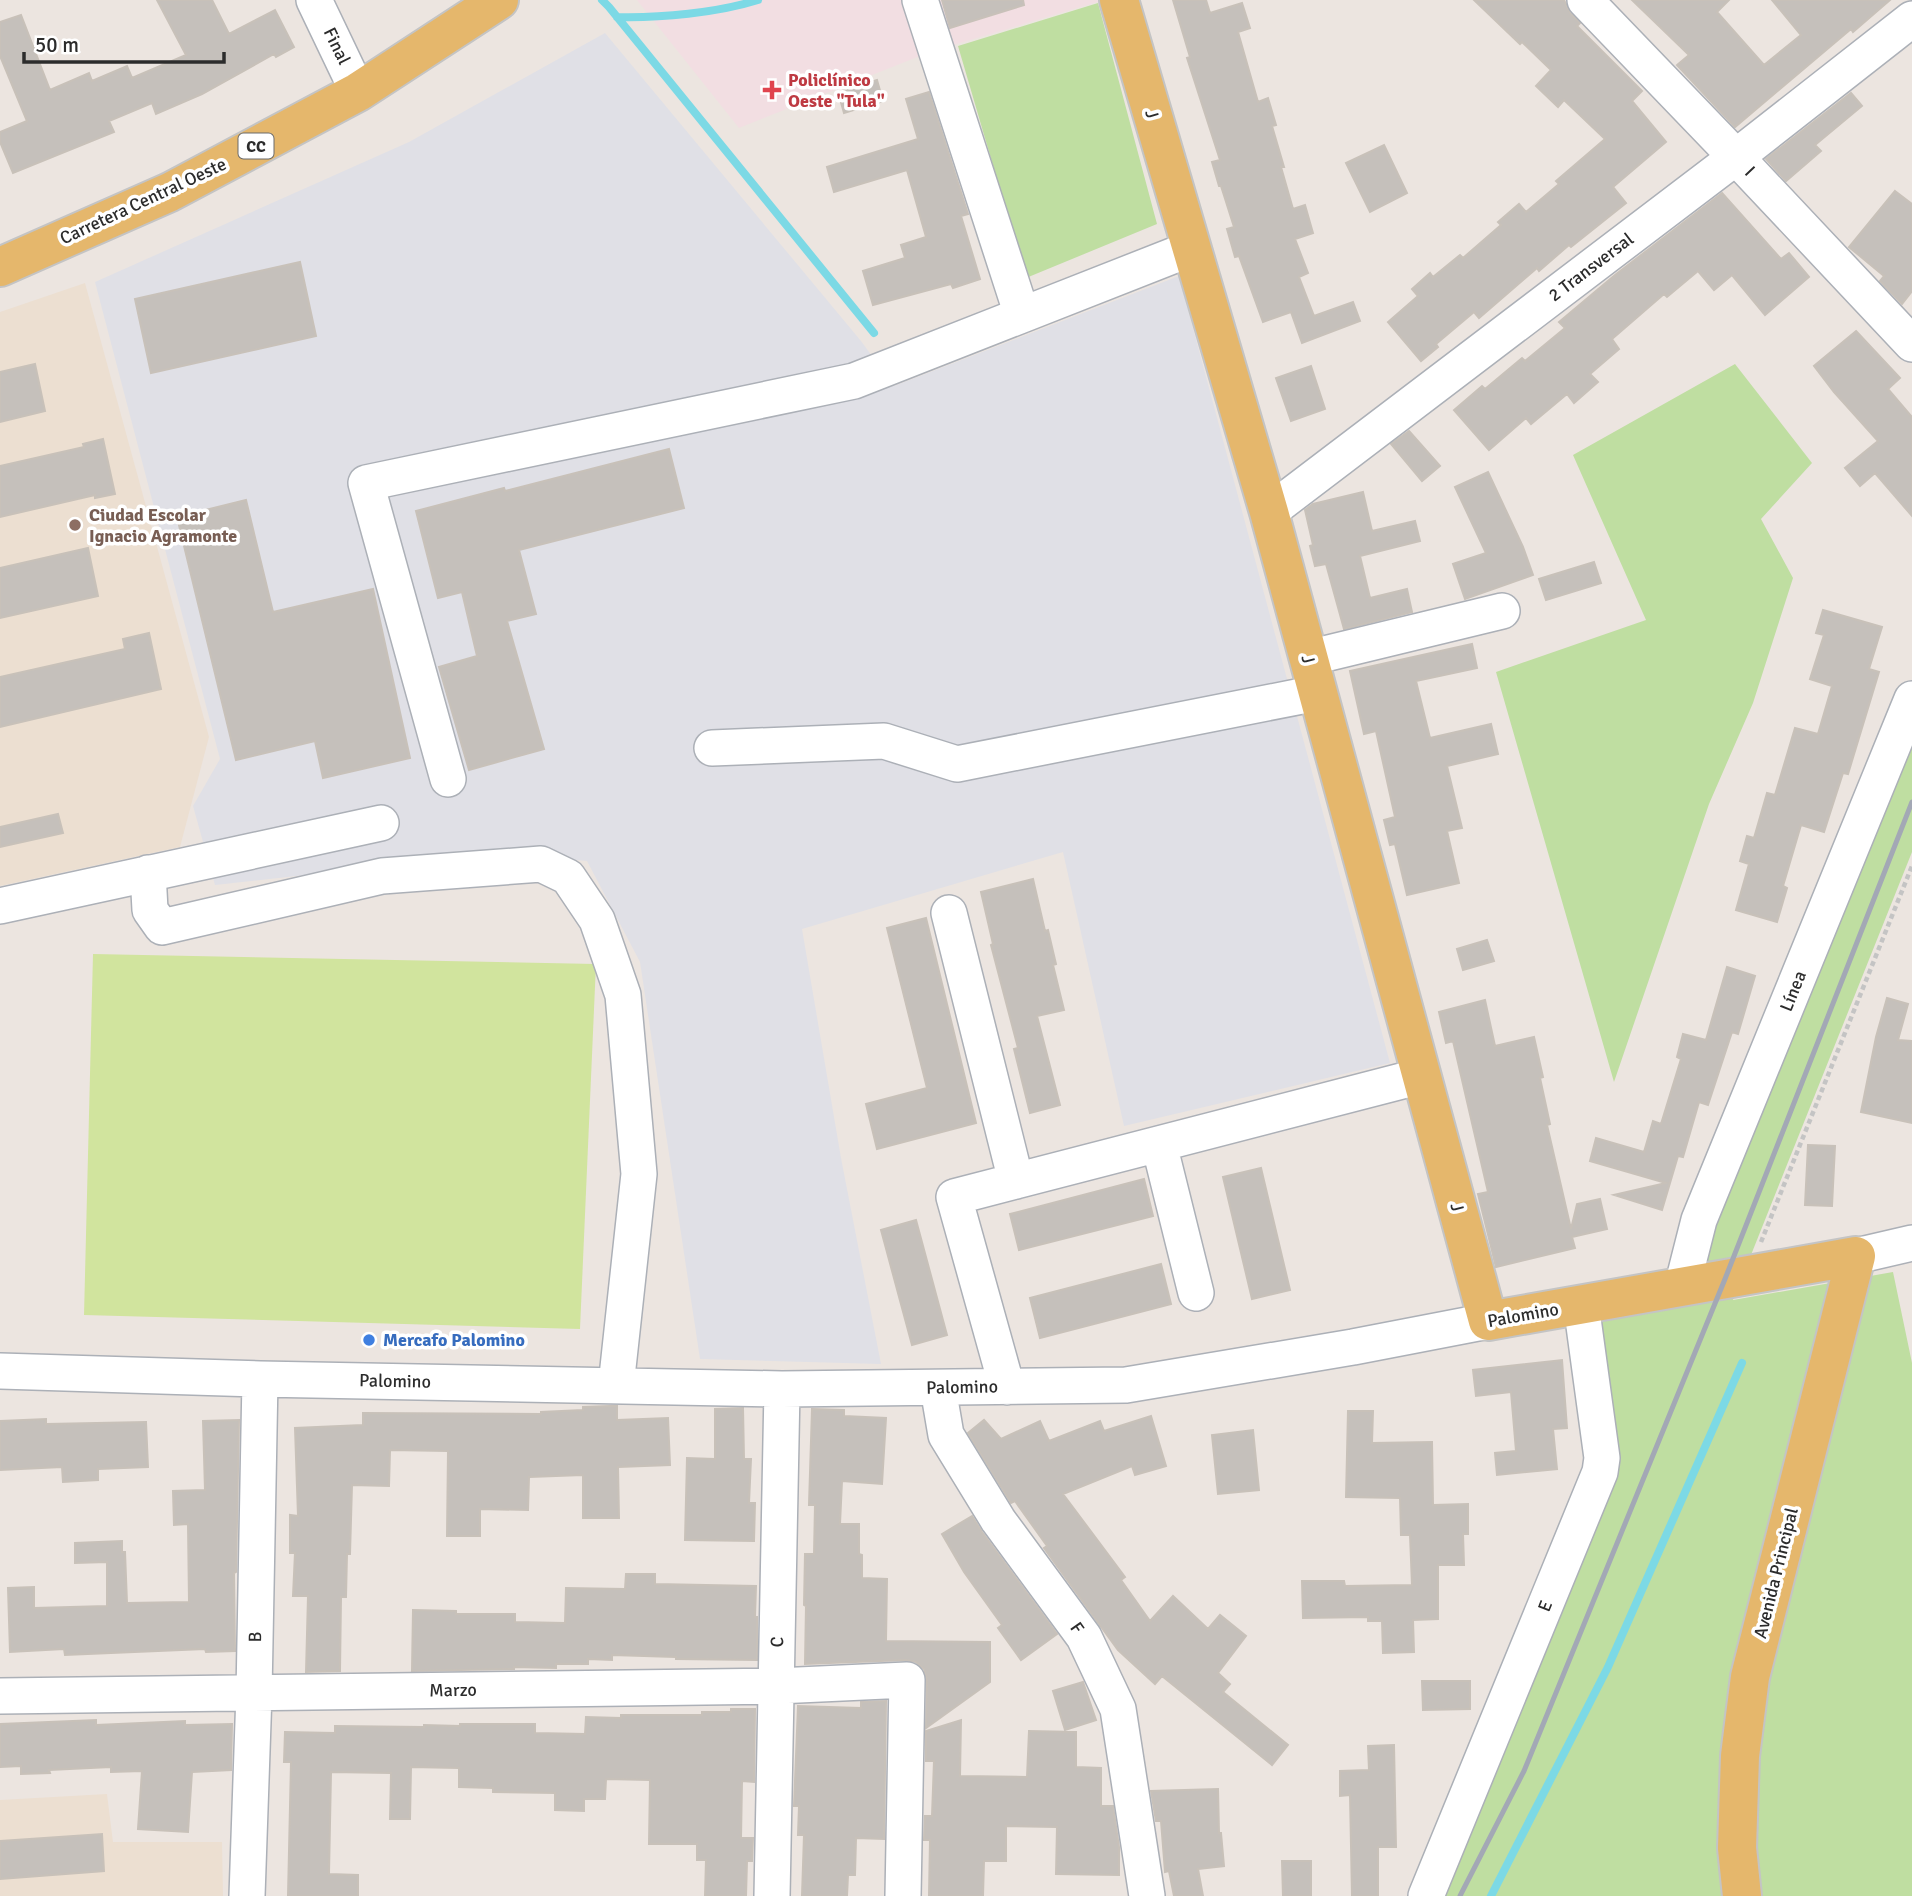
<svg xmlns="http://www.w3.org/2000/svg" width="1912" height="1896" viewBox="0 0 1912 1896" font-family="Signika,sans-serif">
<rect width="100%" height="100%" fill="#ece5e0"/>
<!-- industrial -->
<path fill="#e0e0e6" d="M 605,33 L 861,341 L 894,386 L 1179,276 L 1390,1063 L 1124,1126 L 1063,852 L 802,929 L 841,1158 L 881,1364 L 700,1359 L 640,962 L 587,861 L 501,853 L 215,885 L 193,806 L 220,759 L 95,282 L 409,142 Z"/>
<!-- education -->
<path fill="#ecdfd1" d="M 85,283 L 209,737 L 180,847 L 0,886 L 0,312 Z
M 107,1794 L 113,1842 L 222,1842 L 223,1896 L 0,1896 L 0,1800 Z"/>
<!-- medical -->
<path fill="#f2dee2" d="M 637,0 L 1104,0 L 930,52 L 739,128 Z"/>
<!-- green -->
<path fill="#bfdea1" d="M 1098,3 L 1157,224 L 1026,278 L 958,46 Z
M 1735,364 L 1812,463 L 1761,519 L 1793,578 L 1753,703 L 1709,804 L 1614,1082 L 1496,672 L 1646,620 L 1573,455 Z
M 1912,690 L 1912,852 L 1733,1300 L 1893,1272 L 1912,1363 L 1912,1896 L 1419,1896 L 1600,1472 L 1575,1320 L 1682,1287 Z"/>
<!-- pitch -->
<path fill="#d1e49e" d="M 93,954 L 596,964 L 580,1329 L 84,1315 Z"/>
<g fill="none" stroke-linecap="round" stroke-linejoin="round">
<!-- stream -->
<path stroke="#7cd9e5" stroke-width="8" d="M 602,0 L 609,7 L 874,333
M 617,17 C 660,18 717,13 758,0
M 1491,1896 L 1608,1667 L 1742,1363"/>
</g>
<!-- building -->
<path fill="#c5c0bb" stroke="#c8c1b9" stroke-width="2" d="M 157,0 L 212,0 L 229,34 L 275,10 L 294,47 L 276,57 L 274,54 L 202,94 L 156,114 L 152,103 L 109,121 L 114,132 L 13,173 L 0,142 L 0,132 L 27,121 L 0,56 L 0,22 L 21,15 L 50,90 L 89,73 L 92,81 L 127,66 L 132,78 L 186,55 Z
M 942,0 L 1023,0 L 1024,5 L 950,28 Z
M 1173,0 L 1206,0 L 1210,13 L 1242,3 L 1250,28 L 1238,32 L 1258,102 L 1268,98 L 1276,125 L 1272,126 L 1284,167 L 1281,167 L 1293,209 L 1305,205 L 1313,233 L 1295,239 L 1308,273 L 1299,277 L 1314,316 L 1353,302 L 1360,321 L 1302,343 L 1291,312 L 1263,322 L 1239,256 L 1235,257 L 1227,229 L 1234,227 L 1221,186 L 1219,186 L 1212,162 L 1220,160 L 1187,58 L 1190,57 Z
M 1474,0 L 1564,0 L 1570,13 L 1580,23 L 1577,26 L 1642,91 L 1632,101 L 1666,142 L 1613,187 L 1626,203 L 1571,247 L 1569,245 L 1539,271 L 1537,268 L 1479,318 L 1474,312 L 1436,344 L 1438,347 L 1421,361 L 1388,322 L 1418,296 L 1412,289 L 1430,273 L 1433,277 L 1460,255 L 1463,258 L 1501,225 L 1498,222 L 1519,204 L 1526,212 L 1559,184 L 1556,181 L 1605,139 L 1564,100 L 1558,107 L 1536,86 L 1551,70 L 1522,42 L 1520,44 Z
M 1632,0 L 1729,0 L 1717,12 L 1764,65 L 1801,35 L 1772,0 L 1890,0 L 1853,32 L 1851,29 L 1735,127 L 1677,65 L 1689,55 Z
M 877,80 L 883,101 L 844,113 L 838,92 Z
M 929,92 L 968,214 L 961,216 L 980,279 L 953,288 L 951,284 L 873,305 L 863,271 L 905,258 L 901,245 L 926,237 L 907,170 L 834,192 L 827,167 L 918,139 L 906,99 Z
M 1851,93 L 1862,106 L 1815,145 L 1821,151 L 1786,181 L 1766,159 Z
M 1384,145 L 1407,193 L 1370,212 L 1346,163 Z
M 1895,191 L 1912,204 L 1912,291 L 1902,304 L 1880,281 L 1884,276 L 1849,247 Z
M 1722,193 L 1781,259 L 1789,253 L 1809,277 L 1765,315 L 1732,275 L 1714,290 L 1698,271 L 1667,297 L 1664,294 L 1612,339 L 1619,349 L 1590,374 L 1598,382 L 1574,403 L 1567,394 L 1531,424 L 1526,418 L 1489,450 L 1454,410 L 1482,386 L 1485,389 L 1522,358 L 1525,361 L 1565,328 L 1559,322 L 1615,275 Z
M 300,262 L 316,336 L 151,373 L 135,299 Z
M 1856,331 L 1900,378 L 1888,389 L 1912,417 L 1912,516 L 1875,473 L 1860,486 L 1845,468 L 1878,441 L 1834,392 L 1814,366 Z
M 35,364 L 45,411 L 0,422 L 0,372 Z
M 1311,366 L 1325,409 L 1291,421 L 1276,378 Z
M 1409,431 L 1440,466 L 1422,481 L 1391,444 Z
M 103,439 L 115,494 L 95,498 L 95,495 L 0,517 L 0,466 L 84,447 L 83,444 Z
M 669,449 L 684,508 L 519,550 L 536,614 L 507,621 L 544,749 L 469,770 L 439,667 L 477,656 L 462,592 L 438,598 L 416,511 L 504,488 L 505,491 Z
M 1488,472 L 1523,547 L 1533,575 L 1465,599 L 1453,564 L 1486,553 L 1455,487 Z
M 1363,492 L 1372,531 L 1415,521 L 1420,541 L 1360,556 L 1370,598 L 1407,589 L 1412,612 L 1344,629 L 1326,564 L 1315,566 L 1310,546 L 1313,545 L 1305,510 L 1313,504 Z
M 246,500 L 273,612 L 373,589 L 410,758 L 323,778 L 315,741 L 236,760 L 177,517 Z
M 88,548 L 98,596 L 0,618 L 0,568 Z
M 1594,562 L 1601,583 L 1546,600 L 1539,579 Z
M 1823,610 L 1882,627 L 1869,669 L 1879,672 L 1848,774 L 1843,773 L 1824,832 L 1801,825 L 1783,886 L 1787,888 L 1777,922 L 1736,910 L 1749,864 L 1740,861 L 1747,836 L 1754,838 L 1767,793 L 1775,795 L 1795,728 L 1818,734 L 1832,686 L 1810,679 L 1824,635 L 1816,633 Z
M 149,633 L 161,689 L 0,727 L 0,677 L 125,649 L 123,639 Z
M 1472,644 L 1477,668 L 1416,681 L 1430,738 L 1491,724 L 1498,754 L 1447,766 L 1462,828 L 1447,831 L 1459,883 L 1407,895 L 1395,844 L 1390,845 L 1384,820 L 1395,817 L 1376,731 L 1364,734 L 1350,671 Z
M 58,814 L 63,833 L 0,847 L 0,827 Z
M 1033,879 L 1045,931 L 1048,930 L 1056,964 L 1053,965 L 1064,1010 L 1037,1016 L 1060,1105 L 1030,1113 L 1014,1049 L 1018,1048 L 991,945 L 993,944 L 981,892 Z
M 926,918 L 976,1123 L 877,1149 L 866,1104 L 927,1088 L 887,928 Z
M 1487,940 L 1494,961 L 1463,970 L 1457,949 Z
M 1727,967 L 1755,976 L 1738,1034 L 1732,1032 L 1708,1105 L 1699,1102 L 1683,1157 L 1678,1156 L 1662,1210 L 1614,1195 L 1666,1183 L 1590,1161 L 1596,1138 L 1644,1152 L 1653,1121 L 1661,1124 L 1681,1059 L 1677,1057 L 1683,1034 L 1706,1040 Z
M 1887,998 L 1908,1004 L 1898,1040 L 1912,1041 L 1912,1123 L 1861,1112 L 1876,1037 Z
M 1485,1000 L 1495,1046 L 1534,1037 L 1543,1077 L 1540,1078 L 1550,1124 L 1547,1125 L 1571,1229 L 1577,1204 L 1600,1199 L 1607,1229 L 1572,1237 L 1575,1248 L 1496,1267 L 1478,1194 L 1488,1192 L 1453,1041 L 1446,1043 L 1439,1012 Z
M 1808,1145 L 1835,1146 L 1832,1206 L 1805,1205 Z
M 1261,1168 L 1290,1290 L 1252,1299 L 1223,1177 Z
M 1144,1179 L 1153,1216 L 1019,1250 L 1010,1214 Z
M 916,1220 L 947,1335 L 912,1345 L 881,1230 Z
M 1161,1264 L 1171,1304 L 1040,1338 L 1030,1298 Z
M 1562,1360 L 1567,1428 L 1553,1429 L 1557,1469 L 1497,1475 L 1495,1453 L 1516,1451 L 1511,1392 L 1476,1396 L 1473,1370 Z
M 610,1406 L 617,1406 L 617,1420 L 668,1418 L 670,1465 L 618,1467 L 619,1518 L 583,1518 L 583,1475 L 529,1477 L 528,1510 L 480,1509 L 480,1536 L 447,1536 L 448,1451 L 390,1450 L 389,1486 L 352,1485 L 350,1554 L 347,1554 L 346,1597 L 341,1597 L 340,1671 L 306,1672 L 308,1596 L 293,1596 L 295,1553 L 290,1553 L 290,1515 L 298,1516 L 295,1428 L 363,1425 L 363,1413 L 541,1414 L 541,1412 L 583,1410 L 583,1407 Z
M 743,1408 L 744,1459 L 751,1459 L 749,1503 L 755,1503 L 754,1541 L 685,1540 L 687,1458 L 715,1459 L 715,1409 Z
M 812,1409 L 844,1410 L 844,1416 L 886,1418 L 882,1484 L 842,1481 L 840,1524 L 859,1524 L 859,1554 L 862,1555 L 862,1578 L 887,1579 L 886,1641 L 990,1642 L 990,1682 L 926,1728 L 927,1680 L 924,1669 L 916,1662 L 906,1660 L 805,1664 L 806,1606 L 804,1605 L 805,1554 L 814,1554 L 815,1505 L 809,1505 Z
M 1348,1411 L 1373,1411 L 1372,1443 L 1432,1442 L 1433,1505 L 1468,1504 L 1468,1534 L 1463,1534 L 1464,1565 L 1438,1565 L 1438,1619 L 1413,1620 L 1414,1652 L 1383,1653 L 1382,1621 L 1368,1621 L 1368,1617 L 1303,1618 L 1302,1581 L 1344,1581 L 1345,1586 L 1412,1585 L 1410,1535 L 1401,1535 L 1400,1498 L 1346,1497 Z
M 1151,1416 L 1166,1466 L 1135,1475 L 1132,1466 L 1063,1494 L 1125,1577 L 1121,1580 L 1150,1621 L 1173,1596 L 1208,1629 L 1220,1615 L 1246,1636 L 1218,1673 L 1230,1684 L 1223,1692 L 1288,1745 L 1272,1765 L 1162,1676 L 1155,1684 L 1118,1650 L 1044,1548 L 1047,1546 L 1015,1501 L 1011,1503 L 968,1433 L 984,1420 L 1001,1439 L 1040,1421 L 1049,1441 L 1100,1421 L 1104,1431 Z
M 46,1419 L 46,1424 L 146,1422 L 148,1467 L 98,1469 L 98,1480 L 63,1482 L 62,1467 L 0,1470 L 0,1421 Z
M 239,1420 L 236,1572 L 234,1573 L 235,1651 L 206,1652 L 205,1649 L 65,1655 L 64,1649 L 10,1652 L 8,1588 L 34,1587 L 34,1608 L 107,1606 L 107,1562 L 75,1563 L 75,1543 L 122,1541 L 122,1552 L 125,1552 L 127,1603 L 189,1602 L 188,1524 L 174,1525 L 173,1491 L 205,1490 L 203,1421 Z
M 1253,1430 L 1259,1490 L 1218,1494 L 1212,1435 Z
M 972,1516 L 982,1532 L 1057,1634 L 1021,1660 L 998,1628 L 1002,1625 L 964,1572 L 942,1534 Z
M 626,1574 L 655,1574 L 655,1584 L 756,1586 L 755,1617 L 757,1617 L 757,1660 L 676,1659 L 676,1657 L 612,1655 L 612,1660 L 588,1659 L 588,1664 L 556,1664 L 556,1668 L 514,1667 L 514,1669 L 412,1671 L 413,1610 L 456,1611 L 456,1614 L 515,1614 L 515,1622 L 565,1623 L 566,1588 L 625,1589 Z
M 1422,1681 L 1470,1681 L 1470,1709 L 1423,1710 Z
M 1083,1682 L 1096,1720 L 1065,1730 L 1053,1691 Z
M 886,1701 L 884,1839 L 856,1838 L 855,1875 L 848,1875 L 847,1896 L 802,1896 L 804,1835 L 798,1835 L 799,1806 L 794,1806 L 798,1706 L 861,1708 L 861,1702 Z
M 731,1709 L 755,1709 L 754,1782 L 742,1781 L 741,1838 L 753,1838 L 752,1861 L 747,1861 L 746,1896 L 705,1896 L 706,1860 L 697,1860 L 697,1844 L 649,1844 L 650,1780 L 606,1779 L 605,1799 L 584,1799 L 584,1811 L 555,1810 L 555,1793 L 493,1792 L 493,1788 L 459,1787 L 459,1768 L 411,1767 L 410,1819 L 390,1819 L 391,1773 L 331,1772 L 329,1874 L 358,1875 L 358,1896 L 288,1896 L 291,1762 L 284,1762 L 285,1732 L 335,1733 L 335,1726 L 424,1727 L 424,1725 L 460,1726 L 460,1724 L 535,1724 L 535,1733 L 585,1734 L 586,1717 L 621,1718 L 621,1715 L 702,1715 L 702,1712 L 731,1712 Z
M 96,1720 L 96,1725 L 185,1721 L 185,1725 L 232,1724 L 231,1770 L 192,1772 L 188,1832 L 138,1829 L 142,1771 L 111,1772 L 111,1767 L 49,1770 L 50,1773 L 21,1774 L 21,1766 L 0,1767 L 0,1724 Z
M 961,1720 L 960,1776 L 1027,1777 L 1029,1731 L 1076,1732 L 1076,1767 L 1101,1768 L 1101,1806 L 1113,1806 L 1119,1847 L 1119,1875 L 1056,1874 L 1057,1827 L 1006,1826 L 1006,1861 L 984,1861 L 983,1896 L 929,1896 L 930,1840 L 924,1840 L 925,1816 L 932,1816 L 934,1761 L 926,1761 L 926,1731 Z
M 1394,1745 L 1396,1847 L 1378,1847 L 1378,1896 L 1352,1896 L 1350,1795 L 1340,1796 L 1340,1771 L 1369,1770 L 1368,1746 Z
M 1218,1789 L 1219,1833 L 1221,1833 L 1224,1866 L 1198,1869 L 1203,1896 L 1174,1896 L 1169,1871 L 1165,1872 L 1161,1821 L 1156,1821 L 1151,1791 Z
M 102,1834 L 104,1871 L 0,1879 L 0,1841 Z
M 1282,1861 L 1311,1861 L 1311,1896 L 1283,1896 Z"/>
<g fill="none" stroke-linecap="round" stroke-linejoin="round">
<defs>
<path id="minor" d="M 314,0 L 358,92
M 920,0 L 1022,315
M 1585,0 L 1736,157 L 1912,344
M 1269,512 L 1736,157 L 1912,19
M 1308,658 L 1502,611
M 712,748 L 884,741 L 957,764 L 1317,693
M 448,779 L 366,483 L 854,381 L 1190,249
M 148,873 L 150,910 L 162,927 L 382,876 L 541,864 L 568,877 L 597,920 L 623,995 L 639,1174 L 616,1386
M 0,906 L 381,823
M 949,913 L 1016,1181
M 1159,1144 L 1196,1293
M 1856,1256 L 1912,1243
M 1682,1287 L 1699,1220 L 1912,699
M 0,1371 L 260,1379 L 782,1389 L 1126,1385 L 1353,1347 L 1488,1321
M 1007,1387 L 954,1197 L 1421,1076
M 938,1388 L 946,1435 L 998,1520 L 1084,1637 L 1118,1709 L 1147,1896
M 0,1696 L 777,1686 L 907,1680 L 903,1896
M 247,1896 L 254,1693 L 260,1379
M 772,1896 L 782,1389
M 1426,1896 L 1600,1472 L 1602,1458 L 1581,1304"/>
<path id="major" d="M 1119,0 L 1269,512 L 1488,1321 L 1856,1256 L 1750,1677 L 1740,1756 L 1737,1848 L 1742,1896
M 0,267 L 170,192 L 358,92 L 499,0"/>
</defs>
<!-- minor casing -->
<use href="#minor" stroke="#acb0b7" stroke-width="38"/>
<!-- major casing -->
<use href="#major" stroke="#c4c4c4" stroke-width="42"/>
<!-- path -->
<path stroke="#c4c4c4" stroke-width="4.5" stroke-dasharray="5 3.5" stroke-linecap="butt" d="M 1761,1242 L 1912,866"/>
<!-- minor -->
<use href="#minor" stroke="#fff" stroke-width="35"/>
<!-- major -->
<use href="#major" stroke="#e5b76c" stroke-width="38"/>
<!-- rail -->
<path stroke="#a3a8b5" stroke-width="5" d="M 1460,1896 L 1524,1771 L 1725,1279 L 1912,802"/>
</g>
<!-- markers -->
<path fill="#e0444e" stroke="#fff" stroke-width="2.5" d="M768.5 79.5h7v7h7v7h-7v7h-7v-7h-7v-7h7z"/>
<circle fill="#8d6e63" stroke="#fff" stroke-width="2.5" cx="75" cy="525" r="7"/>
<circle fill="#3f7fe0" stroke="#fff" stroke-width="2.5" cx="369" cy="1340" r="7"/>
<g text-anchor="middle" stroke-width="7" stroke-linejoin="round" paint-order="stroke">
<!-- shield labels -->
<rect fill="#fff" stroke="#6b6b6b" stroke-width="2" x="238.5" y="133.5" width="35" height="25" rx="5"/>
<g font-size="16" font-weight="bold" fill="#2c2c2c">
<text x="256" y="152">CC</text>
</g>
<!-- street labels -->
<g font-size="18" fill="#2c2c2c" stroke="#fff">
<text transform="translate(337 46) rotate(64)" y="6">Final</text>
<text transform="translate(1152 114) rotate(74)" y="6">J</text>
<text transform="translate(1750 171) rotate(47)" y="6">I</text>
<text transform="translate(143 201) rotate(-25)" y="6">Carretera Central Oeste</text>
<text transform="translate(1591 267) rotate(-37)" y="6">2 Transversal</text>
<text transform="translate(1308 659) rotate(75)" y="6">J</text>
<text transform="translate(1793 991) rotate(-68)" y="6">Línea</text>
<text transform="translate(1457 1207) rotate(75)" y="6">J</text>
<text transform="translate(1523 1315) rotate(-10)" y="6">Palomino</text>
<text transform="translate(395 1381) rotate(1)" y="6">Palomino</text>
<text transform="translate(962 1387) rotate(-1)" y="6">Palomino</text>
<text transform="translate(1776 1573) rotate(-76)" y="6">Avenida Principal</text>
<text transform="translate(1545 1606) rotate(-68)" y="6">E</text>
<text transform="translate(1077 1628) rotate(55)" y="6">F</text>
<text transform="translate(255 1637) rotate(-89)" y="6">B</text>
<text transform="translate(777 1642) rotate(-89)" y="6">C</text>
<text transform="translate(453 1690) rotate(-1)" y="6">Marzo</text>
</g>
<!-- health labels -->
<g font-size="18" font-weight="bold" fill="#be3a42" stroke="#fff" text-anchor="start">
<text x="788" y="86">Policlínico<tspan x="788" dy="21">Oeste "Tula"</tspan></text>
</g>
<!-- education labels -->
<g font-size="18" font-weight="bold" fill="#785e54" stroke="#fff" text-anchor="start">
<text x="89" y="521">Ciudad Escolar<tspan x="89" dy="21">Ignacio Agramonte</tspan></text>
</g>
<!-- shop labels -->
<g font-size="18" font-weight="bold" fill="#366cbe" stroke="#fff" text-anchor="start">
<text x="383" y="1346">Mercafo Palomino</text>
</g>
</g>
<!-- scale -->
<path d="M24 52v10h200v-10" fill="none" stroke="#2c2c2c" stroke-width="3.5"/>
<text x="35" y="52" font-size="21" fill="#2c2c2c" stroke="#ffffff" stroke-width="5" paint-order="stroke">50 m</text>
</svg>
